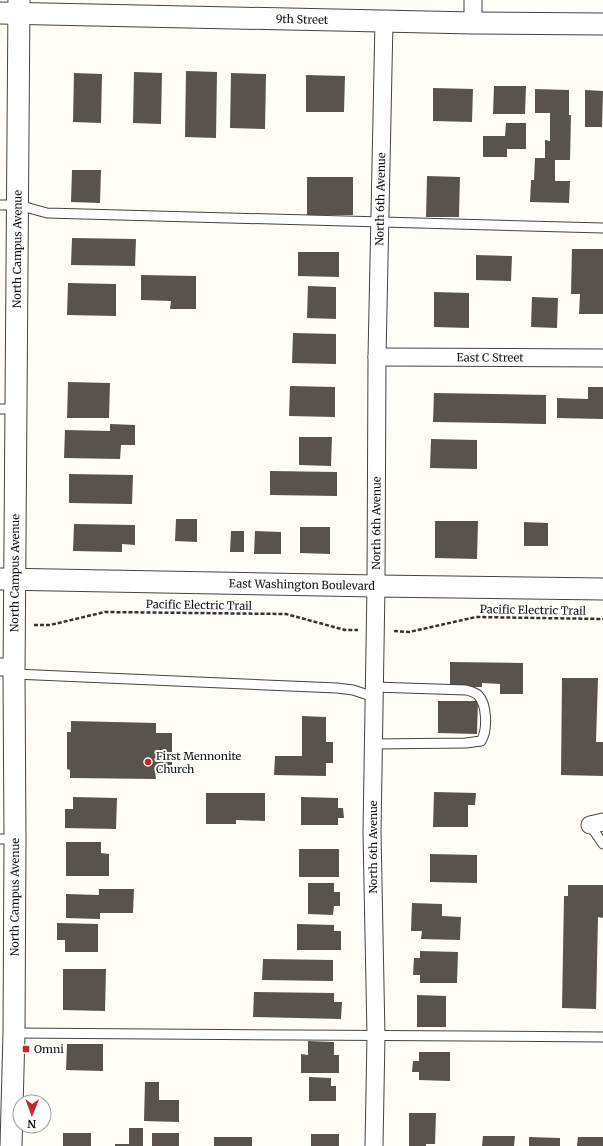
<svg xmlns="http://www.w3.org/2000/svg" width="603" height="1146" viewBox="0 0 603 1146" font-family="Merriweather,serif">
<rect width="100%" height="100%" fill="#fffdf5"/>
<!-- building -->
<path fill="#5a524d" d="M 186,71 L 217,72 L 216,138 L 185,137 Z
M 134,72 L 162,73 L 161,124 L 133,123 Z
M 74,73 L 102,74 L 101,123 L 73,122 Z
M 231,73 L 266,74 L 265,129 L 230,128 Z
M 306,75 L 345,76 L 344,112 L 306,112 Z
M 494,86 L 526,86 L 525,114 L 493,114 Z
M 433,88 L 473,89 L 472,122 L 433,121 Z
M 535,89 L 569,90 L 569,115 L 571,115 L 570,160 L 555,160 L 555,181 L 570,181 L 569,203 L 530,202 L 531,180 L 534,180 L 535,158 L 545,158 L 545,140 L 550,141 L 550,113 L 535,113 Z
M 585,90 L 603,91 L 602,127 L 585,127 Z
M 506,123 L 526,123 L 526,149 L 507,149 L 507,157 L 483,157 L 483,136 L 505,136 Z
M 72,170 L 101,170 L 100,203 L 71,202 Z
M 427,176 L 460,177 L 459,217 L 426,217 Z
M 307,177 L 353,177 L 353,215 L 307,215 Z
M 72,238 L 136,239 L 135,266 L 71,265 Z
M 572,249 L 603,249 L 603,314 L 579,314 L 580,294 L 571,294 Z
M 298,252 L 339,252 L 339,277 L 298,276 Z
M 476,255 L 512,256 L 511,281 L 476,280 Z
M 141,275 L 196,276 L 196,309 L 170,309 L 171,301 L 141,300 Z
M 68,283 L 116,284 L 116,316 L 67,315 Z
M 308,286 L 336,287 L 336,319 L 307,318 Z
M 434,292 L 469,293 L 469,328 L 434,327 Z
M 532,297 L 558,298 L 557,328 L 531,327 Z
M 293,333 L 336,334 L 336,364 L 292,363 Z
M 68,382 L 110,383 L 109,418 L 67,418 Z
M 290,386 L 335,387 L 335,417 L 289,416 Z
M 588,387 L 603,387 L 603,419 L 557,418 L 557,398 L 588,399 Z
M 434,393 L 546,395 L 546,424 L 433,422 Z
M 110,424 L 135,425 L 135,445 L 121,445 L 120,459 L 64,458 L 65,430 L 110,431 Z
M 299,437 L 332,437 L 331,466 L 299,465 Z
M 431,439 L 477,440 L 477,469 L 430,468 Z
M 270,471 L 337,472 L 337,496 L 270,495 Z
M 69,474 L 133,475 L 132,504 L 69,503 Z
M 176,519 L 197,519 L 197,542 L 175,541 Z
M 435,521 L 478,521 L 477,559 L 435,558 Z
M 524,522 L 548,523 L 548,546 L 524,546 Z
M 74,524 L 135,525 L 135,545 L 122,544 L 122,552 L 73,551 Z
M 300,527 L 330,527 L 330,554 L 300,553 Z
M 231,531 L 244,531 L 244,552 L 230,552 Z
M 255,531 L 281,532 L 281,554 L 254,554 Z
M 450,662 L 523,663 L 523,694 L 500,694 L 500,684 L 482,683 L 482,687 L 450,687 Z
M 562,678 L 598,678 L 596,742 L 603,742 L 603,776 L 561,775 Z
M 438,701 L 478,701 L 477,734 L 438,733 Z
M 302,716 L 326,717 L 326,742 L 333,742 L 333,763 L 326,763 L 326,776 L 274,775 L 275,756 L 302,756 Z
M 71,721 L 156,723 L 156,733 L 172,733 L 172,771 L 155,770 L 156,779 L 70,778 L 70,770 L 67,769 L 67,732 L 71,732 Z
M 434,792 L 476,793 L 475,805 L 468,805 L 468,827 L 433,827 Z
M 206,793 L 265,793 L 265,821 L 236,820 L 236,824 L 206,824 Z
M 73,797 L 117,798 L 116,829 L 65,828 L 65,809 L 73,809 Z
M 301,797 L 338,798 L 338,808 L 343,808 L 344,818 L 338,818 L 338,825 L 301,825 Z
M 66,842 L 101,842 L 101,853 L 109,854 L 109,876 L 66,876 Z
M 299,849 L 339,849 L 339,877 L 299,877 Z
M 430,854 L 477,855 L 477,883 L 430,882 Z
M 308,883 L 334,883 L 334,892 L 340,892 L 340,906 L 334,906 L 333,915 L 308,914 Z
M 568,885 L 603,885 L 603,918 L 598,917 L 596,1009 L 562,1008 L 564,896 L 568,896 Z
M 99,889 L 134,889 L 133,913 L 100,913 L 100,919 L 66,918 L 66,894 L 99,895 Z
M 412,903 L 442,904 L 442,916 L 461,917 L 460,940 L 421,939 L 422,931 L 411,931 Z
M 57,923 L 98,924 L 98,952 L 65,952 L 65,940 L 57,940 Z
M 297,924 L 334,925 L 334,931 L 341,931 L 341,950 L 297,950 Z
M 420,951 L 458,952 L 457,983 L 420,983 L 420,975 L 413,975 L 414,958 L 420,958 Z
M 263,959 L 333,960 L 333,981 L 262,980 Z
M 63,969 L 106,969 L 105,1011 L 63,1010 Z
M 254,992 L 334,993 L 334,1002 L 342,1002 L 341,1019 L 253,1017 Z
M 417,995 L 446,996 L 446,1027 L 417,1027 Z
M 308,1041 L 334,1042 L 334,1055 L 339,1055 L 339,1073 L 301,1073 L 301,1054 L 308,1055 Z
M 67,1044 L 103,1044 L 103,1071 L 66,1070 Z
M 419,1052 L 450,1052 L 450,1081 L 419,1080 L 419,1072 L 412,1072 L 413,1061 L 419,1061 Z
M 309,1077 L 331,1078 L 331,1086 L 336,1086 L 336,1101 L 309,1101 Z
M 145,1082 L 159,1082 L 159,1100 L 179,1100 L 179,1122 L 144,1121 Z
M 409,1113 L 436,1113 L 435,1144 L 426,1144 L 426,1146 L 409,1146 Z
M 129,1128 L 143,1128 L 143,1146 L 115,1146 L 115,1144 L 129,1144 Z
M 63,1133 L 91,1133 L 91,1146 L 63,1146 Z
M 152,1133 L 179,1133 L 179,1146 L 152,1146 Z
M 311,1134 L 339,1134 L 339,1146 L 311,1146 Z
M 483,1136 L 515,1136 L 514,1146 L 482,1146 Z
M 214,1137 L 252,1137 L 252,1146 L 214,1146 Z
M 529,1137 L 560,1138 L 560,1146 L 529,1146 Z
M 578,1137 L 603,1137 L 603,1146 L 577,1146 Z"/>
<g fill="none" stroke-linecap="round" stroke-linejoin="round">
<defs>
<path id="service" d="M 0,205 L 18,205 L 47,213 L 603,228
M 0,409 L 16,409
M 14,674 L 337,688 L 353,690 L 374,697
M 373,744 L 466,743 L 481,741 C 488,730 487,704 478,695 C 475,692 470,691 466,690 L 374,687
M 590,825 L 603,844
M 0,839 L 15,839
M 14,1033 L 603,1037"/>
<g id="minor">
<path d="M 473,23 L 473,0"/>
<path id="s1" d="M 377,357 L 603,358"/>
<path d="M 0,667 L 14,667"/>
<path d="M 590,825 L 603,822"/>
<path id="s2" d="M 374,1146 L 376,1036 L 372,832 L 376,586 L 377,357 L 384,21"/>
</g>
<g id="tertiary">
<path id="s3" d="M 0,13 L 473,23 L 603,24"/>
<path id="s4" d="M 0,579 L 376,586 L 603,589"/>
<path id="s5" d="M 11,1146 L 14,1033 L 15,839 L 14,674 L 19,0"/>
</g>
</defs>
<!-- service casing -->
<use href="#service" stroke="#444" stroke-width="11"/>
<!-- minor casing -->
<use href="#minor" stroke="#444" stroke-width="19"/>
<!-- tertiary casing -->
<use href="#tertiary" stroke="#444" stroke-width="23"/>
<!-- path -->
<path stroke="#333" stroke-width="2.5" stroke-dasharray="4 2" stroke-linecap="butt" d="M 34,625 L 50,625 L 105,612 L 286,614 L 345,630 L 358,630
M 394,631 L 409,632 L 476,617 L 603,619"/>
<!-- service -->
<use href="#service" stroke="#fff" stroke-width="9"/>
<!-- minor -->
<use href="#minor" stroke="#fff" stroke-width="17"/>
<!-- tertiary -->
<use href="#tertiary" stroke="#fff" stroke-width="21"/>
</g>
<!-- markers -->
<g fill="#c4262e" stroke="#fff" stroke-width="1.5">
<circle cx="148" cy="762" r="4"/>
<rect x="22" y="1045" width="8" height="8" rx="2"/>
</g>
<g text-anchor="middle" stroke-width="4" stroke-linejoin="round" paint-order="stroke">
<!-- street labels -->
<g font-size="11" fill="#111" stroke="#fff">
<text dy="4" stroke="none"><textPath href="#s3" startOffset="302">9th Street</textPath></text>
<text dy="4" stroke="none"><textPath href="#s2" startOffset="947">North 6th Avenue</textPath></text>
<text dy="4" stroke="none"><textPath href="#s5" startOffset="897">North Campus Avenue</textPath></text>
<text dy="4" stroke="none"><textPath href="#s1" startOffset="113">East C Street</textPath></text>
<text dy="4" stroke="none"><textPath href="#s2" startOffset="623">North 6th Avenue</textPath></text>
<text dy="4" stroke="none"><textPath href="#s5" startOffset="573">North Campus Avenue</textPath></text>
<text dy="4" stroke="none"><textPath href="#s4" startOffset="302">East Washington Boulevard</textPath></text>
<text transform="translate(199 605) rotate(1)" y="4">Pacific Electric Trail</text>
<text transform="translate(533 610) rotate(1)" y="4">Pacific Electric Trail</text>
<text transform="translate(373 847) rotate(-90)" y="4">North 6th Avenue</text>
<text dy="4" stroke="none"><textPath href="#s5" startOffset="249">North Campus Avenue</textPath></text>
</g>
<!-- poi labels -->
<g font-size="11" fill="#111" stroke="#fff" text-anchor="start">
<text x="156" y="760">First Mennonite<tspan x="156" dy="13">Church</tspan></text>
<text x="34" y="1053">Omni</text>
</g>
</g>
<!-- north arrow -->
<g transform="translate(32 1114) rotate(181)"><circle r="19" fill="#ffffff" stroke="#a0a0a0"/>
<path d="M0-3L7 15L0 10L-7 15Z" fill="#c4262e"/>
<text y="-6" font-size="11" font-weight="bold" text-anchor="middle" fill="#111111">N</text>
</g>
</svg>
